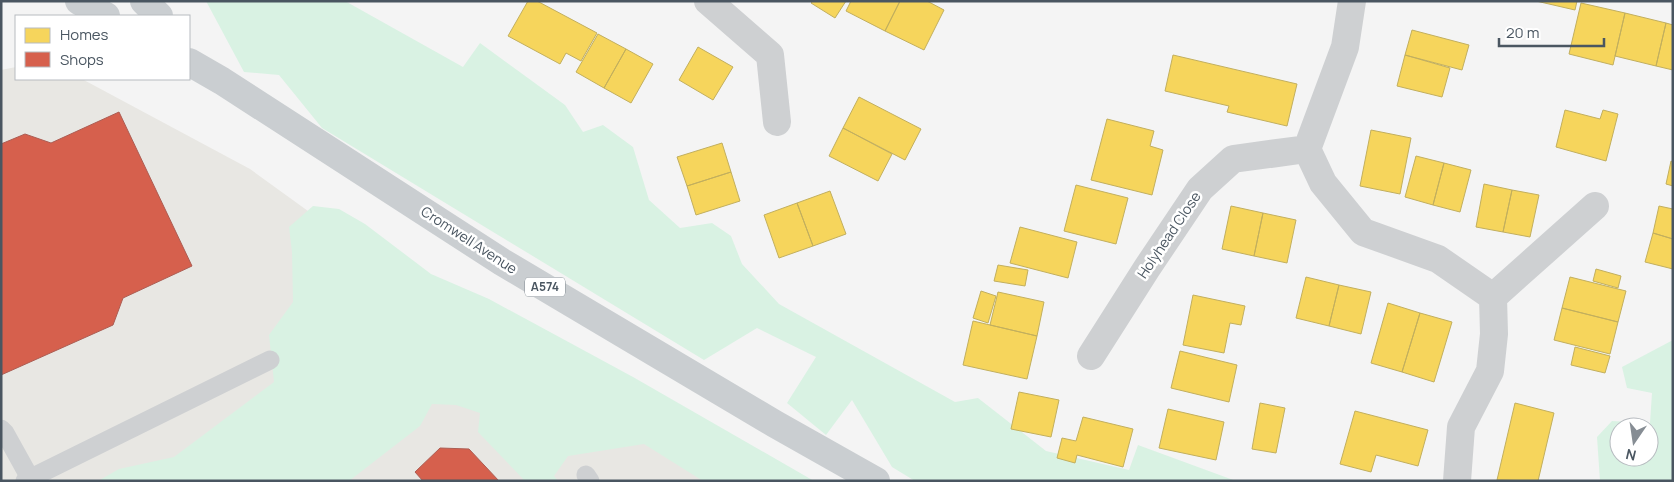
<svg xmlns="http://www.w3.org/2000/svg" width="1674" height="482" viewBox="0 0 1674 482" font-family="Manrope,sans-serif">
<rect width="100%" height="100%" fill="#f4f4f4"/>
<!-- commercial -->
<path fill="#e8e7e3" d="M 16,67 L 16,79 L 82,79 L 250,169 L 463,323 L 733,481 L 1,481 L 1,70 Z"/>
<!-- green -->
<path fill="#d9f2e3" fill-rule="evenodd" d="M 206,1 L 345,1 L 463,67 L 480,43 L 565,105 L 583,132 L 603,125 L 633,147 L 649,200 L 680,228 L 712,223 L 731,236 L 742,264 L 779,304 L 955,402 L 978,398 L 1046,451 L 1129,470 L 1138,445 L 1236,481 L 915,481 L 892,467 L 852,400 L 826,435 L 787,403 L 816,357 L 757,328 L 704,360 L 322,128 L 279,75 L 244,72 Z
M 313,206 L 339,209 L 365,224 L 431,274 L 489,299 L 633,377 L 814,481 L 703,481 L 644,444 L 568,456 L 554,476 L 558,481 L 525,481 L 478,432 L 480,413 L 456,405 L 432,404 L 420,426 L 349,481 L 98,481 L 119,469 L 174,457 L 274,382 L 269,335 L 293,302 L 292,252 L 289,227 Z
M 1673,340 L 1673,481 L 1600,481 L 1597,437 L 1612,421 L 1650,423 L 1652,393 L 1627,388 L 1622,367 ZM 1619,427 L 1649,427 L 1649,457 L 1619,457 Z"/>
<!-- homes -->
<path fill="#f6d55c" stroke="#c2af5e" d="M 528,1 L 537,1 L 597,33 L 581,61 L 566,53 L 560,64 L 508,36 Z
M 813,1 L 846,1 L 835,18 L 811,3 Z
M 851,1 L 900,1 L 885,31 L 846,11 Z
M 900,1 L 927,1 L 944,10 L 924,50 L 885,31 Z
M 1536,1 L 1577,1 L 1575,10 Z
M 1581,3 L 1625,13 L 1613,65 L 1569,54 Z
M 1625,13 L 1666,23 L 1656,66 L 1615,56 Z
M 1666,23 L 1673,25 L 1673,70 L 1656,66 Z
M 1412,30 L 1469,45 L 1462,70 L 1405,55 Z
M 598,34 L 626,49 L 604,88 L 576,72 Z
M 698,47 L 733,67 L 713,100 L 679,80 Z
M 626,49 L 653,64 L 631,103 L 604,88 Z
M 1173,55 L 1297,84 L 1287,126 L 1227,112 L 1229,106 L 1165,91 Z
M 1405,55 L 1450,68 L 1442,97 L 1397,86 Z
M 859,97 L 921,129 L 905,160 L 843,128 Z
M 1565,110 L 1600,119 L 1603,110 L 1618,114 L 1606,161 L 1556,147 Z
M 1107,119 L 1154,131 L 1150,146 L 1163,150 L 1152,195 L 1091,180 Z
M 843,128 L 892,154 L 878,181 L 829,156 Z
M 1371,130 L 1411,138 L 1400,194 L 1360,186 Z
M 722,143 L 731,172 L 687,186 L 677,157 Z
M 1416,156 L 1444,163 L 1433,205 L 1405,197 Z
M 1671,161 L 1673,162 L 1673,186 L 1666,184 Z
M 1444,163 L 1471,170 L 1460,212 L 1433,205 Z
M 731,172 L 740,201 L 696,215 L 687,186 Z
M 1484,184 L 1512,190 L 1503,232 L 1476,227 Z
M 1076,185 L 1128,198 L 1116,244 L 1064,231 Z
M 1512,190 L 1539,195 L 1530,237 L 1503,232 Z
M 830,191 L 846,234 L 813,246 L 797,203 Z
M 797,203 L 813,246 L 779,258 L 764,215 Z
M 1231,206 L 1263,213 L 1254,256 L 1222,249 Z
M 1659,206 L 1673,209 L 1673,239 L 1653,233 Z
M 1263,213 L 1296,220 L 1287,263 L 1254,256 Z
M 1020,227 L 1077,242 L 1068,278 L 1010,263 Z
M 1653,233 L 1673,239 L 1673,269 L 1645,262 Z
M 998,265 L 1028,270 L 1025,286 L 994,281 Z
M 1596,269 L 1621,276 L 1618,288 L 1593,281 Z
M 1306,277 L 1339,285 L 1329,326 L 1296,318 Z
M 1570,277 L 1626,291 L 1618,322 L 1562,308 Z
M 1339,285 L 1371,292 L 1361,334 L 1329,326 Z
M 981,291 L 996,296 L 988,323 L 973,318 Z
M 998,292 L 1044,302 L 1037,336 L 990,325 Z
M 1193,295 L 1245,306 L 1241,325 L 1230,323 L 1224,353 L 1183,345 Z
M 1388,303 L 1420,313 L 1402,372 L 1371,363 Z
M 1562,308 L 1618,322 L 1610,354 L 1554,340 Z
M 1420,313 L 1452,322 L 1434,382 L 1402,372 Z
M 973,321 L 1037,336 L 1027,379 L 963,365 Z
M 1575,347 L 1610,356 L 1605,373 L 1571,365 Z
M 1180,351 L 1237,365 L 1229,402 L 1171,388 Z
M 1019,392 L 1059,400 L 1051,437 L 1011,429 Z
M 1260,403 L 1285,408 L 1276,453 L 1252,449 Z
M 1515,403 L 1554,413 L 1538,481 L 1497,480 Z
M 1168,409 L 1224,422 L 1216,460 L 1159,448 Z
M 1355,411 L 1428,430 L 1418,466 L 1376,455 L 1371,472 L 1340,464 Z
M 1083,417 L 1133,429 L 1123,467 L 1077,455 L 1075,463 L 1057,458 L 1062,438 L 1076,441 Z"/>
<!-- shops -->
<path fill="#d6604d" stroke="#ac5d53" d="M 119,112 L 192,266 L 123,298 L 113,325 L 1,375 L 1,144 L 25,134 L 51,143 Z
M 440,448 L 469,449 L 499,481 L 423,481 L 415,472 Z"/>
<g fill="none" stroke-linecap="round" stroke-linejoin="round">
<!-- service -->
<path stroke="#ced0d2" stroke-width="19" d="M 1,429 L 5,433 L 30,478
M 586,475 L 590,481
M 25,481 L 270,360"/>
<!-- minor -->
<path stroke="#ced0d2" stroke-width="28" d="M 708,1 L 770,55 L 777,122
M 1352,1 L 1345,47 L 1307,149 L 1323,183 L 1363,232 L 1438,259 L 1493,297 L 1494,334 L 1490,371 L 1461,427 L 1457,481
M 1493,297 L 1595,206
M 1091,356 L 1147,268 L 1200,189 L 1233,159 L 1307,149"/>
<!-- primary -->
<path stroke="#caced1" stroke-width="28" d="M 79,1 L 106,16
M 144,1 L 159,16
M 189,62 L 222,81 L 502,262 L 775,424 L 876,481"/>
</g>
<g text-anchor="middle" stroke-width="5" stroke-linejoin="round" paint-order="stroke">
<!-- shield labels -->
<rect fill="#fff" stroke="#808990" stroke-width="1" x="525" y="277.5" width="40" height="19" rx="4"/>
<g font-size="12" font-weight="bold" fill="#4a5661">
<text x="545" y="291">A574</text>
</g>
<!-- street labels -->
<g font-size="14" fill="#4a5661" stroke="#fff">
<text transform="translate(1169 235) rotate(-56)" y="5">Holyhead Close</text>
<text transform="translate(469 240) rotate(33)" y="5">Cromwell Avenue</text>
</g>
</g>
<!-- border -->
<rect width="1674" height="482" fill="none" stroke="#4a5661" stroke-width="5"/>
<!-- legend -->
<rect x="15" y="15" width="175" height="65" fill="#ffffff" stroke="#b7bbc0"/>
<rect x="25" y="28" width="25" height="15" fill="#f6d55c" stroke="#b7bbc0"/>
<text x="60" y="40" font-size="15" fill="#4a5661">Homes</text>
<rect x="25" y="52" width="25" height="15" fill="#d6604d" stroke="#b7bbc0"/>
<text x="60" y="65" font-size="15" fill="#4a5661">Shops</text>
<!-- north arrow -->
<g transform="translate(1634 442) rotate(193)"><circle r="24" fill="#ffffff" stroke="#b7bbc0"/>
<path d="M0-4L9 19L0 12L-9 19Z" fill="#868d94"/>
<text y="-8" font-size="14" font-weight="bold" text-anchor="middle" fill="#4a5661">N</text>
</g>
<!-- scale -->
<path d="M1499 38v8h105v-8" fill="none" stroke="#4a5661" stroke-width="2.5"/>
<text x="1506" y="38" font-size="15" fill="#4a5661" stroke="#ffffff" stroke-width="4" paint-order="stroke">20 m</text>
</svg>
